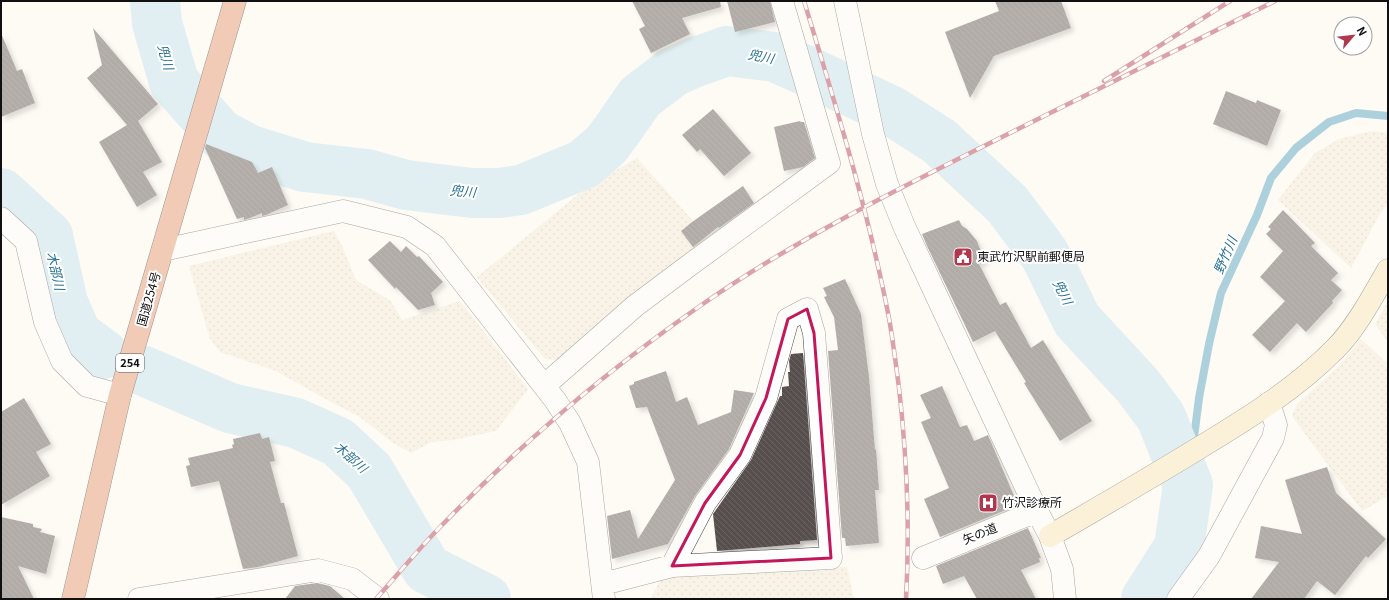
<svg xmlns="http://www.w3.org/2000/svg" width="1389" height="600" viewBox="0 0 1389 600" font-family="Georgia,'Noto Sans JP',serif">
<defs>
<pattern id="farmland-dots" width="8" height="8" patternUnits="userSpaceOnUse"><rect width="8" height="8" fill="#f1ecd6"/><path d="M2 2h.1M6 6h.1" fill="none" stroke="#cec9b7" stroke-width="1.8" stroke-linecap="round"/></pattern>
<pattern id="building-back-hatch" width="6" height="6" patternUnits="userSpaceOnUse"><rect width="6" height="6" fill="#57504d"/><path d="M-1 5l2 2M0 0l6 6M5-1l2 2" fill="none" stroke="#6a6562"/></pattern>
<filter id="shadow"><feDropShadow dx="3.5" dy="3.5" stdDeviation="2" flood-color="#0004"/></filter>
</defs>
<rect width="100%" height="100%" fill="#fefaf4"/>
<!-- farmland -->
<path fill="url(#farmland-dots)" d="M 1372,131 L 1388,133 L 1388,204 L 1381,212 L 1351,268 L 1278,200 L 1315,153 L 1339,139 Z
M 637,158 L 709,239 L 557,360 L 545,359 L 477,277 L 586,188 Z
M 334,231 L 342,246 L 356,280 L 391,301 L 402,320 L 460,301 L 528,389 L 496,431 L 453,440 L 432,442 L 411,453 L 393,443 L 360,417 L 320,396 L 276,371 L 220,352 L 210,339 L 189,266 Z
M 1388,301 L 1388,342 L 1375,324 Z
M 1361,339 L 1388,364 L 1388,496 L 1362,511 L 1292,416 L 1297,404 L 1338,367 Z
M 847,567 L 854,599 L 650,599 L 662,577 L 765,569 Z"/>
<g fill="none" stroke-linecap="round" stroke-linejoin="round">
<!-- stream -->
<path stroke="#4d9fbe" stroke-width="8" d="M 1188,485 L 1199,398 L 1209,344 L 1221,293 L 1257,215 L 1271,178 L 1296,148 L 1329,122 L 1356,113 L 1388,116"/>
<!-- river -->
<path stroke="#bee3ef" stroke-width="50" d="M 155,1 L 157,23 L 174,82 L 220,134 L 250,150 L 305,167 L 367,174 L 406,185 L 472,193 L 499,193 L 521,190 L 584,164 L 606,145 L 620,126 L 640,97 L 673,72 L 693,63 L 727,51 L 775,57 L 816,75 L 892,111 L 939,141 L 1007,204 L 1035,241 L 1045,255 L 1077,320 L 1138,386 L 1161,417 L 1188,485 L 1179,547 L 1146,599
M 1,193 L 48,236 L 63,303 L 77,335 L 103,354
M 144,371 L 230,408 L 296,423 L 338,442 L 369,471 L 427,569 L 486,599"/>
</g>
<!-- building -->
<path fill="url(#building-back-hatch)" filter="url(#shadow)" d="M 632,1 L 720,1 L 721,7 L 682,18 L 690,34 L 651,53 L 639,29 L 645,26 Z
M 727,1 L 770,1 L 775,22 L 735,32 Z
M 995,1 L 1061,1 L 1071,28 L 994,56 L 970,98 L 945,32 L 999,11 Z
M 93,28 L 158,104 L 138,121 L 162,162 L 143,172 L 157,195 L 137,207 L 99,142 L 127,125 L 87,78 L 102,65 Z
M 1,33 L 17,71 L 22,69 L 35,103 L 1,117 Z
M 1226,91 L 1256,103 L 1257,100 L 1281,110 L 1267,146 L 1213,124 Z
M 713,109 L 751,153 L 724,176 L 700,149 L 697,152 L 682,135 Z
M 800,121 L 801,122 L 804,122 L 815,158 L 803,167 L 784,171 L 774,127 Z
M 206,144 L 252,162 L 258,173 L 272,167 L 288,205 L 266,215 L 262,216 L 262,213 L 250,218 L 244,220 L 244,217 L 237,219 L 205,148 Z
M 743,186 L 754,203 L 719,228 L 718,227 L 693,247 L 681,231 L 692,222 Z
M 1283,210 L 1315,243 L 1311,246 L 1338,273 L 1331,280 L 1342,290 L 1332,301 L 1333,303 L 1306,332 L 1297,323 L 1270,352 L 1252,335 L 1285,301 L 1260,277 L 1283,251 L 1266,234 L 1271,229 L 1268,227 Z
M 959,220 L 962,226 L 967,229 L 977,241 L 985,262 L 979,264 L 1000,305 L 1006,302 L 1031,348 L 1043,340 L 1092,421 L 1060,441 L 1024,383 L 1026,382 L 995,331 L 973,342 L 927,246 L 922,234 Z
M 390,241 L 401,252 L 406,246 L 417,257 L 419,256 L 443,282 L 431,293 L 435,305 L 418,310 L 396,287 L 395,289 L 368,260 Z
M 845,279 L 861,314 L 869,377 L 875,450 L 876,449 L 879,490 L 875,490 L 879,543 L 846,546 L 845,538 L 842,538 L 828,351 L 838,350 L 834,317 L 824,297 L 827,296 L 823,288 Z
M 803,353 L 817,540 L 800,541 L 800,544 L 717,551 L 713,514 L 751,460 L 780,396 L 782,396 L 782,387 L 789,386 L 788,372 L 790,372 L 789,361 L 791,354 Z
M 666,371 L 676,402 L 687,397 L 698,425 L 731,412 L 734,390 L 754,393 L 729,449 L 695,496 L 668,544 L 612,559 L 607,516 L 630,510 L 638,539 L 675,480 L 647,407 L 636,408 L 629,386 L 634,384 L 634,382 Z
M 942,386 L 960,427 L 967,425 L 974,441 L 988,435 L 1018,505 L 940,537 L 924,499 L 949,488 L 921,422 L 931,418 L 920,395 Z
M 24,398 L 51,444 L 36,452 L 50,476 L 1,505 L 1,412 Z
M 260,433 L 262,439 L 269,437 L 275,461 L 270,462 L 281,503 L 284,503 L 298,556 L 258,567 L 243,569 L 219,481 L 191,487 L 186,466 L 190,465 L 188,458 L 233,448 L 232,445 L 234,444 L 233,439 Z
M 1327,467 L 1336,493 L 1386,539 L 1368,558 L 1366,556 L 1335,595 L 1317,581 L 1304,599 L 1251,599 L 1279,562 L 1255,558 L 1261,526 L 1302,534 L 1285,480 Z
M 1,517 L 33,524 L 33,527 L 42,529 L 40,532 L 55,536 L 46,574 L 18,566 L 34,599 L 1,599 Z
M 1028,528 L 1041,558 L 1039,558 L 1040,562 L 1021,570 L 1036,599 L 977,599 L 964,576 L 943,584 L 936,566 Z
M 317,583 L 330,586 L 345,599 L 285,599 L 295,586 Z"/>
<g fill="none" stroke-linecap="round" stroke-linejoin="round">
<defs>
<path id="street" d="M 845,1 L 873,134 L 887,184 L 904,226 L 1037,511 L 1050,536 L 1062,569 L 1065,599
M 1,218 L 26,241 L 45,322 L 62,361 L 87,386 L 120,395
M 163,250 L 343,211 L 407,227 L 435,246 L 555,400 L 570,423 L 588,462 L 604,599
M 544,386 L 635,306 L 687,267 L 829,163 L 782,1
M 923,558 L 1037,511
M 603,584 L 672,566 L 831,558 L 814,333 L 807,309 L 788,319 L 766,398 L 740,455 L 705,503 L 672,566
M 139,599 L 318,570 L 352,579 L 378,599
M 1178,599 L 1209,556 L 1273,438 L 1276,425 L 1269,403"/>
<path id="secondary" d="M 1050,536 C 1100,507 1150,478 1199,448 C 1247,419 1297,388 1336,348 C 1356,328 1374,294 1388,270"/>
<path id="highway" d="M 73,599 L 120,395 L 235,1"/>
</defs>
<!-- street casing -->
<use href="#street" stroke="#434343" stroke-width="23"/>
<!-- secondary casing -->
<use href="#secondary" stroke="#323232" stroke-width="23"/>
<!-- highway casing -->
<use href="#highway" stroke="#212121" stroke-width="23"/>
<!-- street -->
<use href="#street" stroke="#fff" stroke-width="22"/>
<!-- secondary -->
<use href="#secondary" stroke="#f6e7b6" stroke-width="22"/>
<!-- highway -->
<use href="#highway" stroke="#e3936c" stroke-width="22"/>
<defs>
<path id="rail" d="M 804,1 C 836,106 868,210 889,318 C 893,341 896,365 899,388 C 907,458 910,528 906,599
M 1104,81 L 1230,1
M 376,599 C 399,573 421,546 446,521 C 523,442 609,369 700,306 C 790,243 888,194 986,145 C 1082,97 1179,49 1275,1"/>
</defs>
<!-- rail casing -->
<use href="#rail" stroke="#b0374c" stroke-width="4.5"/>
<!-- rail -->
<use href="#rail" stroke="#fff" stroke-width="3" stroke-dasharray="9" stroke-linecap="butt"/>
</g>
<!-- marked area -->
<path d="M0 0H1389V600H0ZM 807,309 L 814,333 L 831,558 L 672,566 L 705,503 L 740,455 L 766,398 L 788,319 Z" fill="#fefaf4" fill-opacity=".55" fill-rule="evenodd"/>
<path fill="none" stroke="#c2185b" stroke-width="3" stroke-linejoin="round" d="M 807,309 L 814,333 L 831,558 L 672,566 L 705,503 L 740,455 L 766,398 L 788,319 Z"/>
<!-- icons -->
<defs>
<symbol id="civic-square" viewBox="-11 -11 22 22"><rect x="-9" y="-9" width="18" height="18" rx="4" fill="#b0374c" stroke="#fff"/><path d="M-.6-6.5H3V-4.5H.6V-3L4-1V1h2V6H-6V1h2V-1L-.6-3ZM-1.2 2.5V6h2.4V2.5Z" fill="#fff"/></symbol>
<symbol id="hospital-square" viewBox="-11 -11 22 22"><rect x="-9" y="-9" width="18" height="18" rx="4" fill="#b0374c" stroke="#fff"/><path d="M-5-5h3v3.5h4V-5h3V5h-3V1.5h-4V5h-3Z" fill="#fff"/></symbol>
</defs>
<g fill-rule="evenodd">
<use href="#civic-square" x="952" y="246" width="22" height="22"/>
<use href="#hospital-square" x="977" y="492" width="22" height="22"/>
</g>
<g text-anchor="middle" stroke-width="4" stroke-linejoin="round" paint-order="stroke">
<!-- shield labels -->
<rect fill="#fff" stroke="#585858" stroke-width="1" x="116" y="354" width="28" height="18" rx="3"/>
<g font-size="11" font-weight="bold" fill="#101010">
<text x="130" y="367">254</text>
</g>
<!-- poi labels -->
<g font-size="12" fill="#101010" stroke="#fff" text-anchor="start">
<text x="977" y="261">東武竹沢駅前郵便局</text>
<text x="1002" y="507">竹沢診療所</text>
</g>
<!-- street labels -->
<g font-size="12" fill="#101010" stroke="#fff">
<text transform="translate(149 299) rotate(-74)" y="4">国道254号</text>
<text transform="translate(980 534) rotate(-22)" y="4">矢の道</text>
</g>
<!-- water labels -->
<g font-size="13" font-style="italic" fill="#277293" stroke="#fff">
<text transform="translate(761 56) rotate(11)" y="5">兜川</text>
<text transform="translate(166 57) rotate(75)" y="5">兜川</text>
<text transform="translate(463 191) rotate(5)" y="5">兜川</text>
<text transform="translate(1225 255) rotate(-67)" y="5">野竹川</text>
<text transform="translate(56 271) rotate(77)" y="5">木部川</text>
<text transform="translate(1063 292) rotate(63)" y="5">兜川</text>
<text transform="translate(351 457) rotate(42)" y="5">木部川</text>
</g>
</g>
<!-- border -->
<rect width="1389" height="600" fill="none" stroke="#101010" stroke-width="4"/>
<!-- north arrow -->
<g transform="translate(1353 36) rotate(62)"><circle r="19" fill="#ffffff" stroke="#9f9f9f"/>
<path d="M0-3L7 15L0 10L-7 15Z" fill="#b0374c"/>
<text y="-6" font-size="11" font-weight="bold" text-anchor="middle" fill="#101010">N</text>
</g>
</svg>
